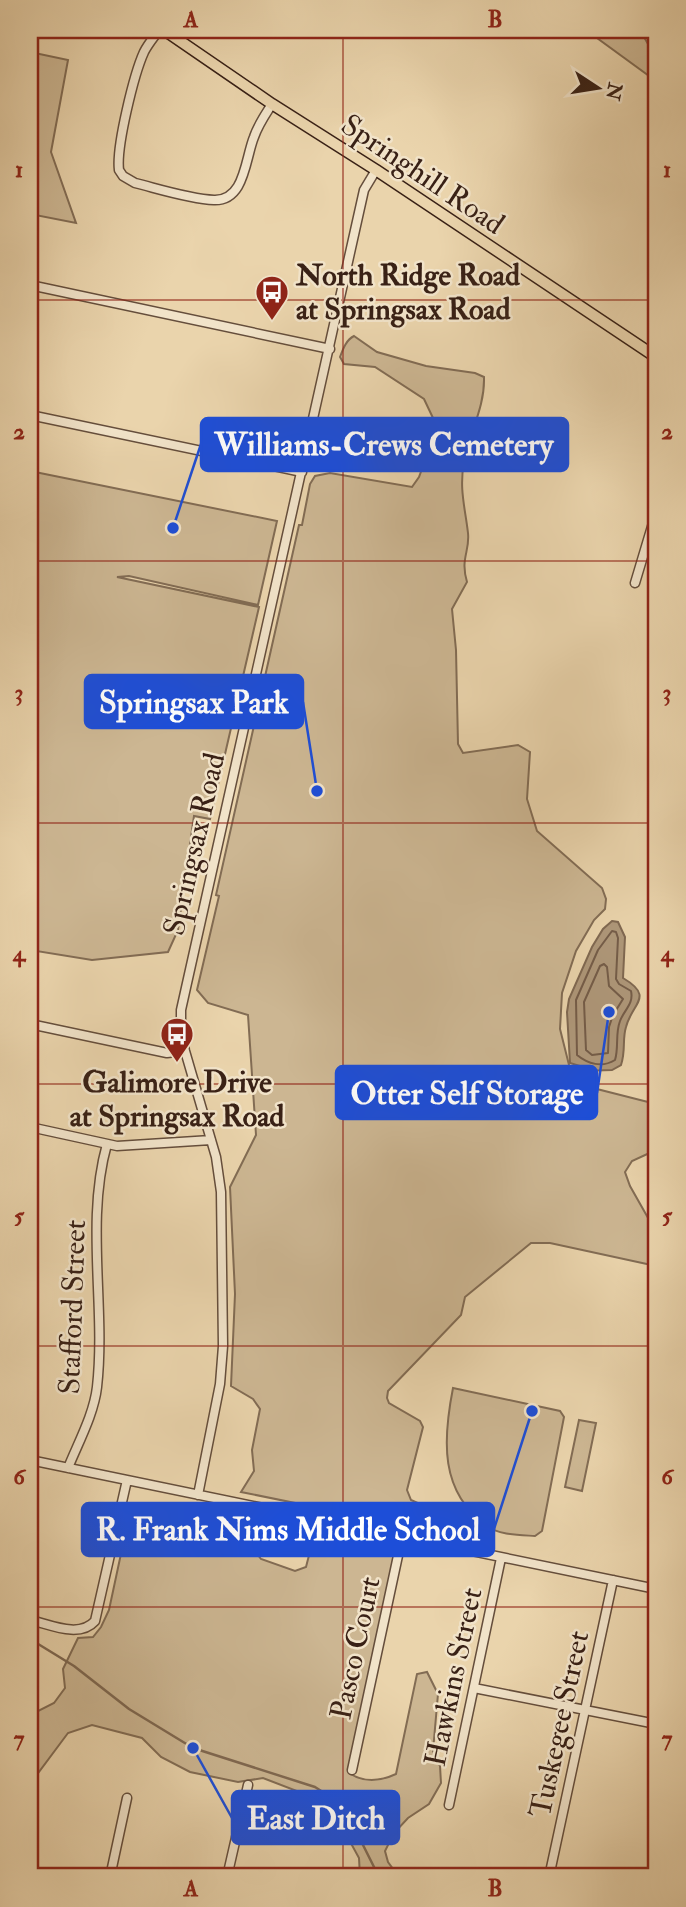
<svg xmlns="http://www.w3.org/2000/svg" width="686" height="1907" viewBox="0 0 686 1907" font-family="'IM FELL Double Pica',serif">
<rect width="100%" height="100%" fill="#ead4ac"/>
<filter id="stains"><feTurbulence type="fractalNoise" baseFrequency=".00286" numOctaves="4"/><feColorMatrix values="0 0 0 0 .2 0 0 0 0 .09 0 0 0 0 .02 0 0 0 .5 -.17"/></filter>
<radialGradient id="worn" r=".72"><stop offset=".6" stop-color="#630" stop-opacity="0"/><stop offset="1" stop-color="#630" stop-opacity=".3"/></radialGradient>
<!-- green -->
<path fill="#ccb692" stroke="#826c54" stroke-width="2" d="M 586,30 L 640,30 L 656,58 L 656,81 Z
M 30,52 L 68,60 L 51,152 L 76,223 L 30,214 Z
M 354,336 L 377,352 L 426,366 L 475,373 L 484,377 C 485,408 469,433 464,462 C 459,489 465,507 468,533 C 470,552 460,558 467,582 L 452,609 L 456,650 L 458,744 L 463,753 L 518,745 L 530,752 L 527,799 L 537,831 L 602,888 L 606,899 L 605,909 L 594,920 L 576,951 L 562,993 L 560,1029 L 571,1073 L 593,1088 L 656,1104 L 656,1150 L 632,1161 L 625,1172 L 630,1186 L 656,1232 L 656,1266 L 550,1243 L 531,1243 L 465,1297 L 461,1315 L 388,1391 L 387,1398 L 389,1403 L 420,1421 L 423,1427 L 407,1490 L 411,1500 L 418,1503 L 422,1508 L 419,1523 L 413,1527 L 241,1492 L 254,1471 L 252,1450 L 260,1409 L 253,1399 L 231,1386 L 235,1294 L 230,1187 L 256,1135 L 248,1015 L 208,1003 L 197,990 L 219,896 L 216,895 L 299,525 L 302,525 L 310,484 L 315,476 L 330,473 L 412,487 L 419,477 L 426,458 L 433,418 L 424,399 L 375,367 L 344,364 L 340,357 C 343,349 346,340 354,336 Z
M 30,471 L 277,521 L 258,605 L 129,576 L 117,577 L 259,607 L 210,819 L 194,816 L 178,930 L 168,952 L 92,960 L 30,950 Z
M 453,1388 L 560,1411 L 564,1417 L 542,1531 L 535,1536 C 521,1535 498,1535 487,1526 C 439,1492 443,1439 453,1388 Z
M 579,1420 L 596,1423 L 582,1491 L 565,1487 Z
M 207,1504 L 223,1509 L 261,1559 L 295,1571 L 306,1567 L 315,1532 L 324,1527 L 387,1542 L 394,1546 L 395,1551 L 349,1773 C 364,1783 381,1781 396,1774 L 417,1674 L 427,1672 L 438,1694 L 433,1751 L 440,1766 L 441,1783 L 429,1804 L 408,1818 L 394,1833 L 385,1851 L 388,1862 L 399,1877 L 360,1877 L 359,1858 L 341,1825 L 323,1801 L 263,1778 L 238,1782 L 190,1772 L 161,1757 L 142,1738 L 92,1725 L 68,1733 L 30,1784 L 30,1719 L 36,1712 L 54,1703 L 65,1688 L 63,1669 L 78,1638 L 93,1637 L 101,1627 L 109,1610 L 122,1549 L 131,1541 L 167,1549 L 183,1534 L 191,1508 Z"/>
<!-- water -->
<path fill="#ae9779" stroke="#7f6851" stroke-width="2" d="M 612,921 L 618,922 L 625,937 L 623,978 C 655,997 632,1003 626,1027 C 622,1040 626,1050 621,1065 L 612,1070 L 581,1071 L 580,1066 L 570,1063 L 567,1012 L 569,999 L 592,947 L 603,929 Z"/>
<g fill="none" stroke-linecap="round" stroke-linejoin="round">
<!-- shore -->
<path stroke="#745c48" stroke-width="2" d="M 612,931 L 616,932 L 618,938 L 616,979 L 619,984 L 631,991 C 634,1004 624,1010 620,1021 C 615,1034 619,1047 615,1060 C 602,1068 588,1064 577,1055 L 576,1000 L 598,950 Z
M 604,964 L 607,967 L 609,986 L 623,999 L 613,1015 L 609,1027 L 608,1053 L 592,1055 L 586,1050 L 584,1002 L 600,966 Z"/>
<!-- stream -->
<path stroke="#7f6851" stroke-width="2.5" d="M 651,30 L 656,39
M 30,1639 L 74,1666 L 129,1709 L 193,1748 L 315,1787 L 343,1805 L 379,1877"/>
<defs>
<path id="minor" d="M 159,30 C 154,37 148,44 144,52 C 134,74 116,147 119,170 L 123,176 L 135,183 C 159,189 190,199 214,200 C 245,201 245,159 254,137 C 258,125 265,115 272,104
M 30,285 L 330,349
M 30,415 L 302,472
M 635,583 L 656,513
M 30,1024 L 167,1053 L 185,1051
M 30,1127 L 117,1146 L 211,1140
M 30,1460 L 656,1589
M 68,1468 C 78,1443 94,1414 97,1387 C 106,1307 85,1222 107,1144
M 198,1495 L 220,1384 L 223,1346 L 221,1192 L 216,1157 L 185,1051 L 181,1033 L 181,1010 L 364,190 L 376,170
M 30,1620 C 49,1624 79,1639 95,1621 L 127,1480
M 474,1688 L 656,1724
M 352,1770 L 402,1537
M 30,1802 L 32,1801
M 449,1805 L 501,1558
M 110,1877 L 127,1798
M 227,1877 L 248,1785
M 549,1877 L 613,1580"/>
<path id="major" d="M 164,30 L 272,104 L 376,170 L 656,357"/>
</defs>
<!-- minor casing -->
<use href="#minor" stroke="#654e3c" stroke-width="11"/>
<!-- major casing -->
<use href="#major" stroke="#392116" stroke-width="13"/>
<!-- minor -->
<use href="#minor" stroke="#f1e3c9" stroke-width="8"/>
<!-- major -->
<use href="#major" stroke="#ead4ac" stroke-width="10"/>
</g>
<!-- grid -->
<path fill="none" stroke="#8f2418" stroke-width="2" stroke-opacity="0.55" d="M 343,30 L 343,1877M 30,300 L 656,300M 30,561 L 656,561M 30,823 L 656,823M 30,1084 L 656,1084M 30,1346 L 656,1346M 30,1607 L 656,1607"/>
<!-- icons -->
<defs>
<symbol id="bus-pin" viewBox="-11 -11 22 30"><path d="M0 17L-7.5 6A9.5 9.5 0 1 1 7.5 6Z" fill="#8f2418" stroke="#f1e3c9"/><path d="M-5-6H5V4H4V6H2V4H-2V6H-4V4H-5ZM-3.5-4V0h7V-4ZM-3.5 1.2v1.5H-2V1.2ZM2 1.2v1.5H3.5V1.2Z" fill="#fff"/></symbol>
</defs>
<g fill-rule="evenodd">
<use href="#bus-pin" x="253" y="273" width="38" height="52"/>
<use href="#bus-pin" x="158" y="1015" width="38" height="52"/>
</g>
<g text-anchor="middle" stroke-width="5" stroke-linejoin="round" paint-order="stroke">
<!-- street labels -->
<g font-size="30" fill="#392116" stroke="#f1e3c9">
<text transform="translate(423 174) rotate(34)" y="10">Springhill Road</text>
<text transform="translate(194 844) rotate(-77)" y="10">Springsax Road</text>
<text transform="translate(72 1307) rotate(-88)" y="10">Stafford Street</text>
<text transform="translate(355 1648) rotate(-78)" y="10">Pasco Court</text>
<text transform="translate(453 1677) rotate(-78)" y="10">Hawkins Street</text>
<text transform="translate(559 1724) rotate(-78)" y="10">Tuskegee Street</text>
</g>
<!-- poi labels -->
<g font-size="30" font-weight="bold" fill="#392116" stroke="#f1e3c9" text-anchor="start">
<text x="296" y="285">North Ridge Road<tspan x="296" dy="34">at Springsax Road</tspan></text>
<text x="177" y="1092" text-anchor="middle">Galimore Drive<tspan x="177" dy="34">at Springsax Road</tspan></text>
</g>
</g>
<!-- callouts -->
<path fill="none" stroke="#1d4ed8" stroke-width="2.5" d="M173 528L201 444M317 791L303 702M609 1012L597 1093M532 1411L494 1529M193 1748L232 1818"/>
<g fill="#1d4ed8" stroke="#f1e3c9" stroke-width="2.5">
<circle cx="173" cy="528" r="7"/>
<circle cx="317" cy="791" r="7"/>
<circle cx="609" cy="1012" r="7"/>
<circle cx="532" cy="1411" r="7"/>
<circle cx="193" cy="1748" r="7"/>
</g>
<g fill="#1d4ed8" stroke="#1d4ed8" stroke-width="2.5">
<rect x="201" y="418" width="367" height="53" rx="7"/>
<rect x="85" y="675" width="218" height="53" rx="7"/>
<rect x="336" y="1066" width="261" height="53" rx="7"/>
<rect x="82" y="1503" width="412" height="53" rx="7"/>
<rect x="232" y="1791" width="167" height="53" rx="7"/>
</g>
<g font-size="32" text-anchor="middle" font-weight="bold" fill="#fff">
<text x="384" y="455">Williams-Crews Cemetery</text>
<text x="194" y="713">Springsax Park</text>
<text x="467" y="1104">Otter Self Storage</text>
<text x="288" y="1540">R. Frank Nims Middle School</text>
<text x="316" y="1829">East Ditch</text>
</g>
<!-- margin -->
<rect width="686" height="1907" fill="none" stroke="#ead4ac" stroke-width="77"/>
<!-- north arrow -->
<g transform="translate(598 88) rotate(102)" stroke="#f1e3c9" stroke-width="5" paint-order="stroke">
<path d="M0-5L12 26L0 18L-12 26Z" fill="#392116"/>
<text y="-10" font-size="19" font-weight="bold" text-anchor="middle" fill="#392116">N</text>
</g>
<rect x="38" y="38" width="610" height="1830" fill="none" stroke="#8f2418" stroke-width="2.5"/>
<g font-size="23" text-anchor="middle" font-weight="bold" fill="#8f2418">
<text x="191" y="27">A</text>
<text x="495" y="27">B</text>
<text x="19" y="177">1</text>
<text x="667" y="177">1</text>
<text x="19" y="439">2</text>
<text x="667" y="439">2</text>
<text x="19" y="700">3</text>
<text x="667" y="700">3</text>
<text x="19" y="961">4</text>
<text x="667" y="961">4</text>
<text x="19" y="1223">5</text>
<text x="667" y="1223">5</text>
<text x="19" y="1484">6</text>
<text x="667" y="1484">6</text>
<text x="19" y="1746">7</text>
<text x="667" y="1746">7</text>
<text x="191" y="1896">A</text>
<text x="495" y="1896">B</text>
</g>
<rect width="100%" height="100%" filter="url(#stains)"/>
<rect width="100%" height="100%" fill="url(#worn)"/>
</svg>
